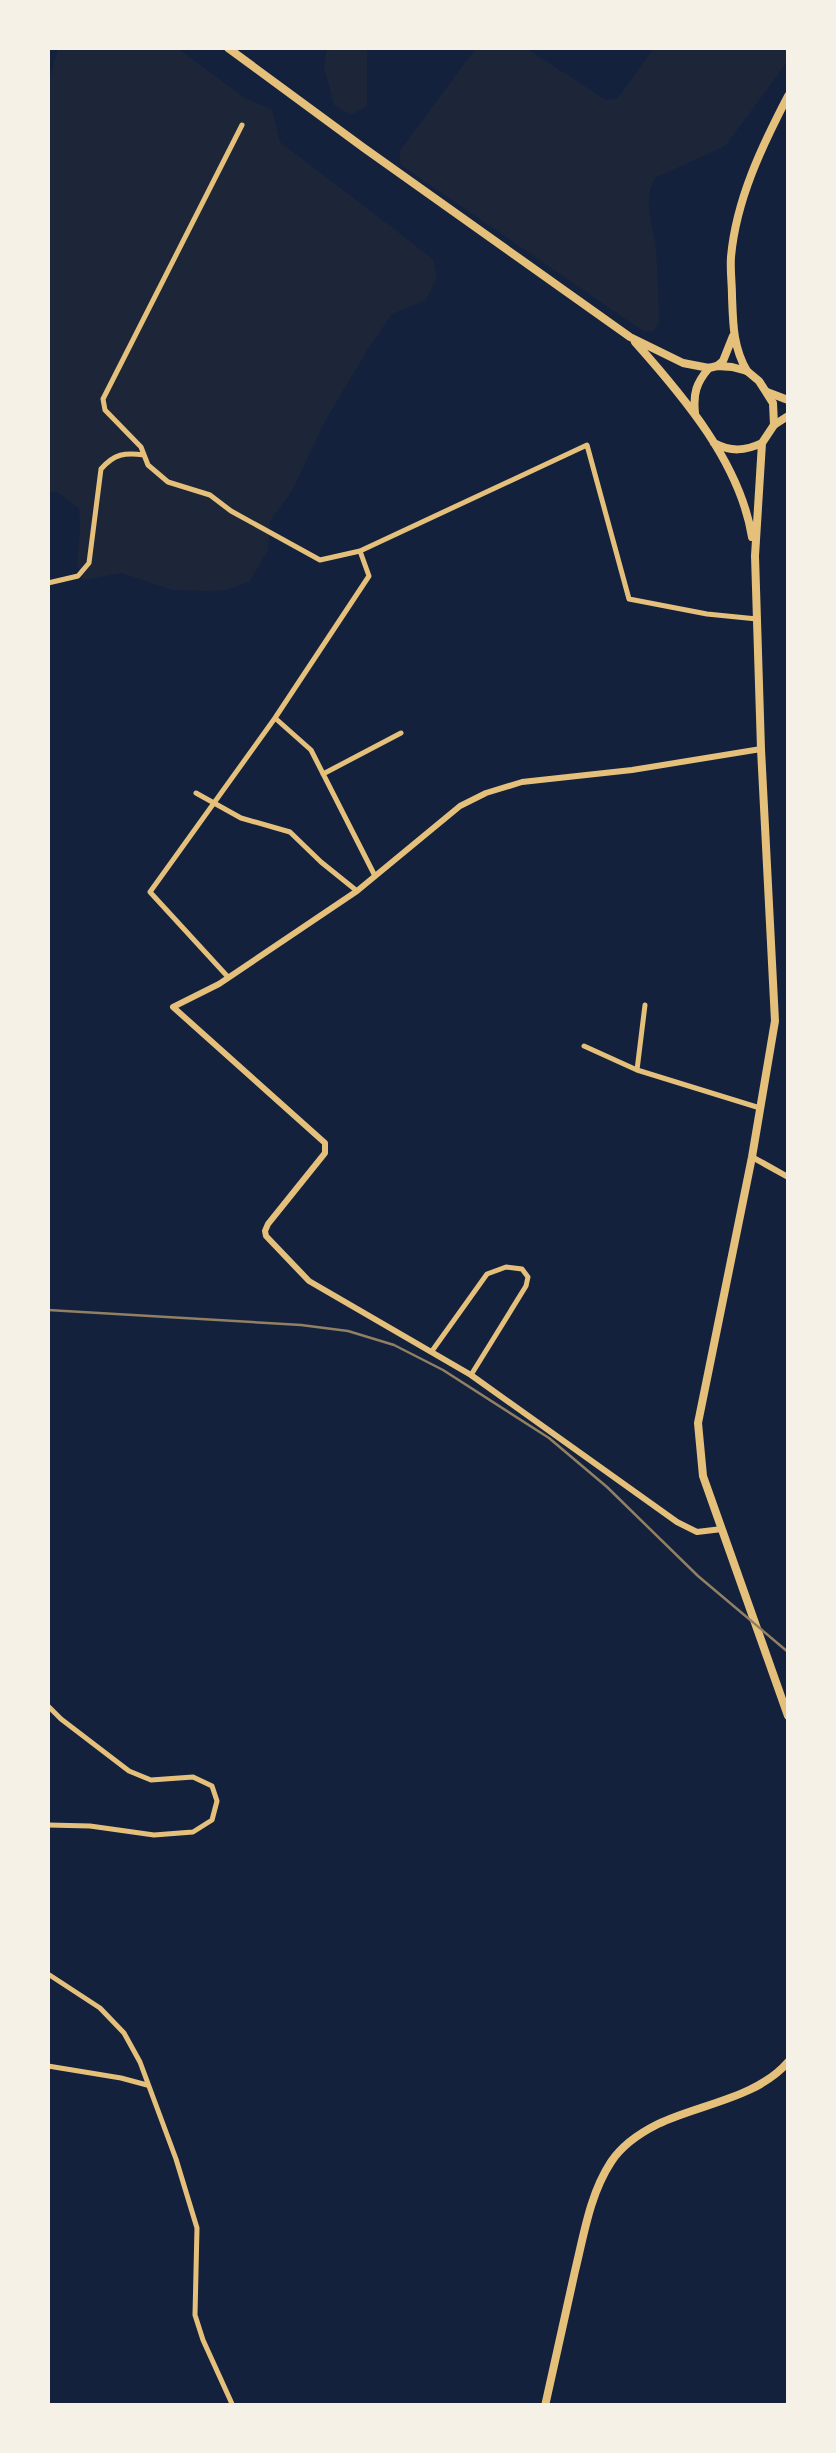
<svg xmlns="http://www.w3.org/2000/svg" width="836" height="2453" viewBox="0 0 836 2453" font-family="'DejaVu Sans',sans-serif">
<rect width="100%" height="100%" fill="#14213d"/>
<!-- green -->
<path fill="#1d2539" d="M 58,48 L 177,48 L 245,98 L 272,110 L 280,142 L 433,259 L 437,277 L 426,300 L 392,314 L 368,349 L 325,421 L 292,491 L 270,521 L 268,550 L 249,582 L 225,590 L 209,591 L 172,590 L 122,573 L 83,580 L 77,563 L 80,530 L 79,508 L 57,492 L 48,493 L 48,85 Z
M 327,48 L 367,48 L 367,106 L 351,115 L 334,105 L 324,66 Z
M 476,48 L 526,48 L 606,100 L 617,99 L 654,48 L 788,48 L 788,61 L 725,146 L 655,178 C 642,201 653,225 656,249 C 658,274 658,299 659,323 L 653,331 L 643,331 L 401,165 L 399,152 Z"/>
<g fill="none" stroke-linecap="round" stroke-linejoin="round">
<!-- minor -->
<path stroke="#e5c07b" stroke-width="5" d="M 242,125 L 103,399 L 105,410 L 141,447 L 148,465 L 168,482 L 210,495 L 231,511 L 320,560 L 360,551 L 587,445 L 629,599 L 707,614 L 757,619
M 48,583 L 78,576 L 89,563 L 101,469 C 114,454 125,452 144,455
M 275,718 L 311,750 L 375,876
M 323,774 L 401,733
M 196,793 L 241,818 L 290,832 L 321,862 L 357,891
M 228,977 L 150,892 L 275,718 L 369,576 L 360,551
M 645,1005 L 637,1070 L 760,1108
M 584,1046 L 637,1070
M 432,1351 L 487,1274 L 506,1267 L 522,1269 L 528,1277 L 526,1286 L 471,1375
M 48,1706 L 61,1719 L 129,1771 L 151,1780 L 193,1777 L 212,1786 L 217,1801 L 212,1820 L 193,1832 L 154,1835 L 90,1826 L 48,1825
M 48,1974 L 100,2008 L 124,2033 L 140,2062 L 176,2159 L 197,2228 L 195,2315 L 203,2340 L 233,2406
M 48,2066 L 121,2078 L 147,2085"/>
<!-- tertiary -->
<path stroke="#e5c07b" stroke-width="6" d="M 752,1157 L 788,1177
M 722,1529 L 697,1532 L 677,1522 L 471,1375 L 309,1281 L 266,1236 L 265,1231 L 268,1224 L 325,1153 L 325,1143 L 173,1007 L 219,984 L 357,891 L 460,806 L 486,793 L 522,782 L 632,770 L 761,749"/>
<!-- secondary -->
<path stroke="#e5c07b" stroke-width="8" d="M 717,366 L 723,361 L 733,336
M 747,371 C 733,347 733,324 732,296 C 732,283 730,270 731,257 C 736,200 762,146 788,96
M 767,392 L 788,400
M 774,425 L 788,416"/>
<!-- primary -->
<path stroke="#e5c07b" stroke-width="8" d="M 228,48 L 364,148 L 630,337 L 683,363 L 709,368 L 717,366 L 732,367 L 747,371 L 759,381 L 773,403 L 774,425 L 762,443 L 755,556 L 761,749 L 775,1021 L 752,1157 L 698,1423 L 703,1476 L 788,1716
M 635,342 C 684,397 740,463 752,537
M 695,413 C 693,394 696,383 709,368
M 714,443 C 731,452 745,451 762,443
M 545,2406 C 555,2361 565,2316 575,2271 C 584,2234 590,2194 611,2162 C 622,2145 640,2133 658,2124 C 700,2104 757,2098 788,2062"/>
<!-- rail -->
<path stroke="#918062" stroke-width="2.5" d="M 48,1310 L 301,1325 L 348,1331 L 394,1345 L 443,1370 L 549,1438 L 607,1487 L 698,1576 L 788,1652"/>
</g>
<!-- border -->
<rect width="836" height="2453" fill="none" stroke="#f6f1e7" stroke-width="100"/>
</svg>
